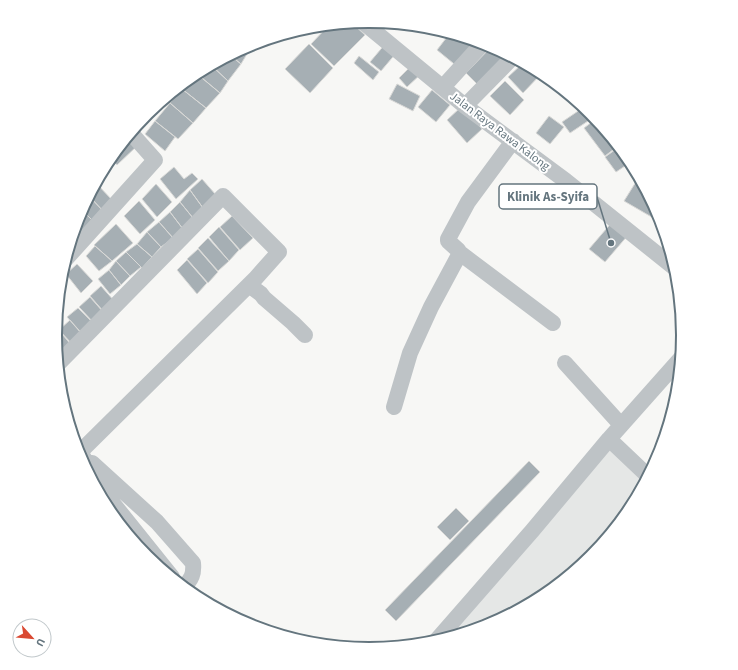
<svg xmlns="http://www.w3.org/2000/svg" width="738" height="670" viewBox="0 0 738 670" font-family="'Source Sans 3',sans-serif">
<rect width="100%" height="100%" fill="#f7f7f5"/>
<!-- built -->
<path fill="#e5e7e6" d="M 609,439 L 648,476 L 630,510 L 591,557 L 543,596 L 489,625 L 435,642 Z"/>
<!-- building -->
<path fill="#a6afb4" stroke="#d9d9d7" d="M 352,23 L 365,35 L 334,66 L 311,44 L 329,25 Z
M 450,33 L 480,42 L 459,68 L 437,50 Z
M 386,43 L 397,52 L 381,71 L 370,62 Z
M 309,44 L 333,68 L 310,93 L 285,69 Z
M 247,46 L 250,49 L 241,64 L 230,55 Z
M 492,46 L 511,57 L 481,88 L 466,73 Z
M 230,55 L 241,64 L 228,81 L 211,65 Z
M 359,56 L 379,72 L 373,80 L 354,63 Z
M 523,63 L 542,73 L 523,93 L 508,77 Z
M 413,64 L 422,73 L 407,87 L 399,78 Z
M 211,65 L 228,81 L 220,93 L 196,73 Z
M 196,73 L 220,93 L 206,108 L 182,89 L 190,78 Z
M 505,81 L 524,100 L 510,115 L 490,96 Z
M 397,84 L 420,96 L 413,111 L 389,99 Z
M 182,89 L 206,108 L 193,123 L 170,103 Z
M 432,90 L 450,105 L 436,122 L 418,107 Z
M 170,103 L 193,123 L 178,139 L 155,121 Z
M 461,107 L 482,129 L 467,143 L 447,120 Z
M 584,107 L 594,117 L 570,133 L 562,122 Z
M 549,116 L 564,127 L 550,144 L 536,133 Z
M 596,119 L 618,146 L 605,156 L 584,128 Z
M 155,121 L 175,137 L 165,151 L 145,134 Z
M 129,135 L 138,145 L 117,165 L 110,157 Z
M 619,147 L 631,162 L 616,172 L 605,157 Z
M 174,167 L 184,179 L 192,173 L 198,179 L 176,199 L 160,179 Z
M 639,177 L 659,215 L 662,223 L 624,201 Z
M 202,179 L 216,195 L 203,208 L 190,190 Z
M 96,183 L 114,202 L 104,212 L 89,196 Z
M 156,184 L 172,202 L 157,217 L 142,199 Z
M 190,190 L 203,208 L 193,218 L 180,202 Z
M 89,196 L 104,212 L 94,222 L 82,210 Z
M 139,201 L 155,220 L 140,234 L 124,216 Z
M 180,202 L 193,218 L 183,229 L 170,212 Z
M 82,210 L 94,222 L 80,235 L 74,230 Z
M 170,212 L 183,229 L 173,238 L 159,222 Z
M 232,216 L 253,238 L 240,250 L 220,227 Z
M 613,221 L 629,234 L 605,262 L 589,249 Z
M 159,222 L 173,238 L 161,247 L 147,232 Z
M 116,224 L 133,243 L 112,261 L 94,245 Z
M 219,227 L 239,250 L 229,261 L 209,237 Z
M 147,232 L 161,247 L 152,257 L 137,244 Z
M 208,238 L 229,261 L 218,271 L 198,248 Z
M 137,244 L 152,257 L 142,268 L 126,252 Z
M 95,246 L 112,261 L 99,271 L 86,256 Z
M 198,249 L 218,272 L 208,283 L 187,259 Z
M 126,252 L 141,267 L 130,276 L 116,261 Z
M 187,260 L 207,283 L 197,294 L 177,270 Z
M 116,261 L 130,276 L 121,285 L 109,270 Z
M 77,264 L 93,281 L 81,293 L 66,274 Z
M 109,270 L 121,285 L 110,294 L 98,279 Z
M 101,286 L 115,302 L 104,312 L 90,296 Z
M 90,297 L 104,313 L 93,322 L 79,307 Z
M 78,308 L 93,323 L 81,333 L 67,317 Z
M 70,320 L 84,336 L 73,345 L 59,330 Z
M 58,329 L 72,346 L 61,355 L 57,350 L 55,335 L 55,332 Z
M 529,461 L 540,472 L 396,621 L 385,610 Z
M 456,508 L 469,521 L 450,540 L 437,527 Z"/>
<g fill="none" stroke-linecap="round" stroke-linejoin="round">
<!-- minor -->
<path stroke="#bec3c6" stroke-width="16" d="M 363,22 L 465,106 L 566,181 L 676,269
M 443,87 L 483,43
M 465,106 L 513,57
M 460,253 L 553,323
M 65,260 L 155,160 L 131,133
M 249,285 L 261,294 L 264,298 L 293,323 L 305,335
M 565,363 L 621,425
M 58,364 L 223,196 L 279,252 L 255,279 L 80,452 L 107,496 L 172,577
M 394,407 L 410,353 L 431,307 L 460,253 L 458,250 L 448,241 L 448,239 L 468,202 L 513,141
M 609,439 L 648,476
M 92,463 L 157,522 L 193,563 C 194,573 192,580 183,587
M 435,642 L 532,531 L 609,439 L 681,358"/>
</g>
<g text-anchor="middle" stroke-width="4" stroke-linejoin="round" paint-order="stroke">
<!-- street labels -->
<g font-size="12" fill="#64757e" stroke="#fff">
<text transform="translate(500 131) rotate(37)" y="4">Jalan Raya Rawa Kalong</text>
</g>
</g>
<!-- crop -->
<path d="M0 0H738V670H0ZM62 335a307 307 0 1 1 614 0a307 307 0 1 1-614 0Z" fill="#fff" fill-rule="evenodd"/>
<path fill="none" stroke="#64757e" stroke-width="2" d="M62 335a307 307 0 1 1 614 0a307 307 0 1 1-614 0Z"/>
<!-- callouts -->
<path fill="none" stroke="#64757e" stroke-width="1.5" d="M611 243L597 197"/>
<circle fill="#64757e" stroke="#fff" stroke-width="1.5" cx="611" cy="243" r="4"/>
<rect fill="#fff" stroke="#64757e" stroke-width="1.5" x="499" y="184" width="98" height="25" rx="4"/>
<g font-size="13" text-anchor="middle" font-weight="bold" fill="#64757e">
<text x="548" y="201">Klinik As-Syifa</text>
</g>
<!-- north arrow -->
<g transform="translate(32 638) rotate(117)"><circle r="19" fill="#ffffff" stroke="#c1c8cb"/>
<path d="M0-3L7 15L0 10L-7 15Z" fill="#da4932"/>
<text y="-6" font-size="11" font-weight="bold" text-anchor="middle" fill="#64757e">U</text>
</g>
</svg>
